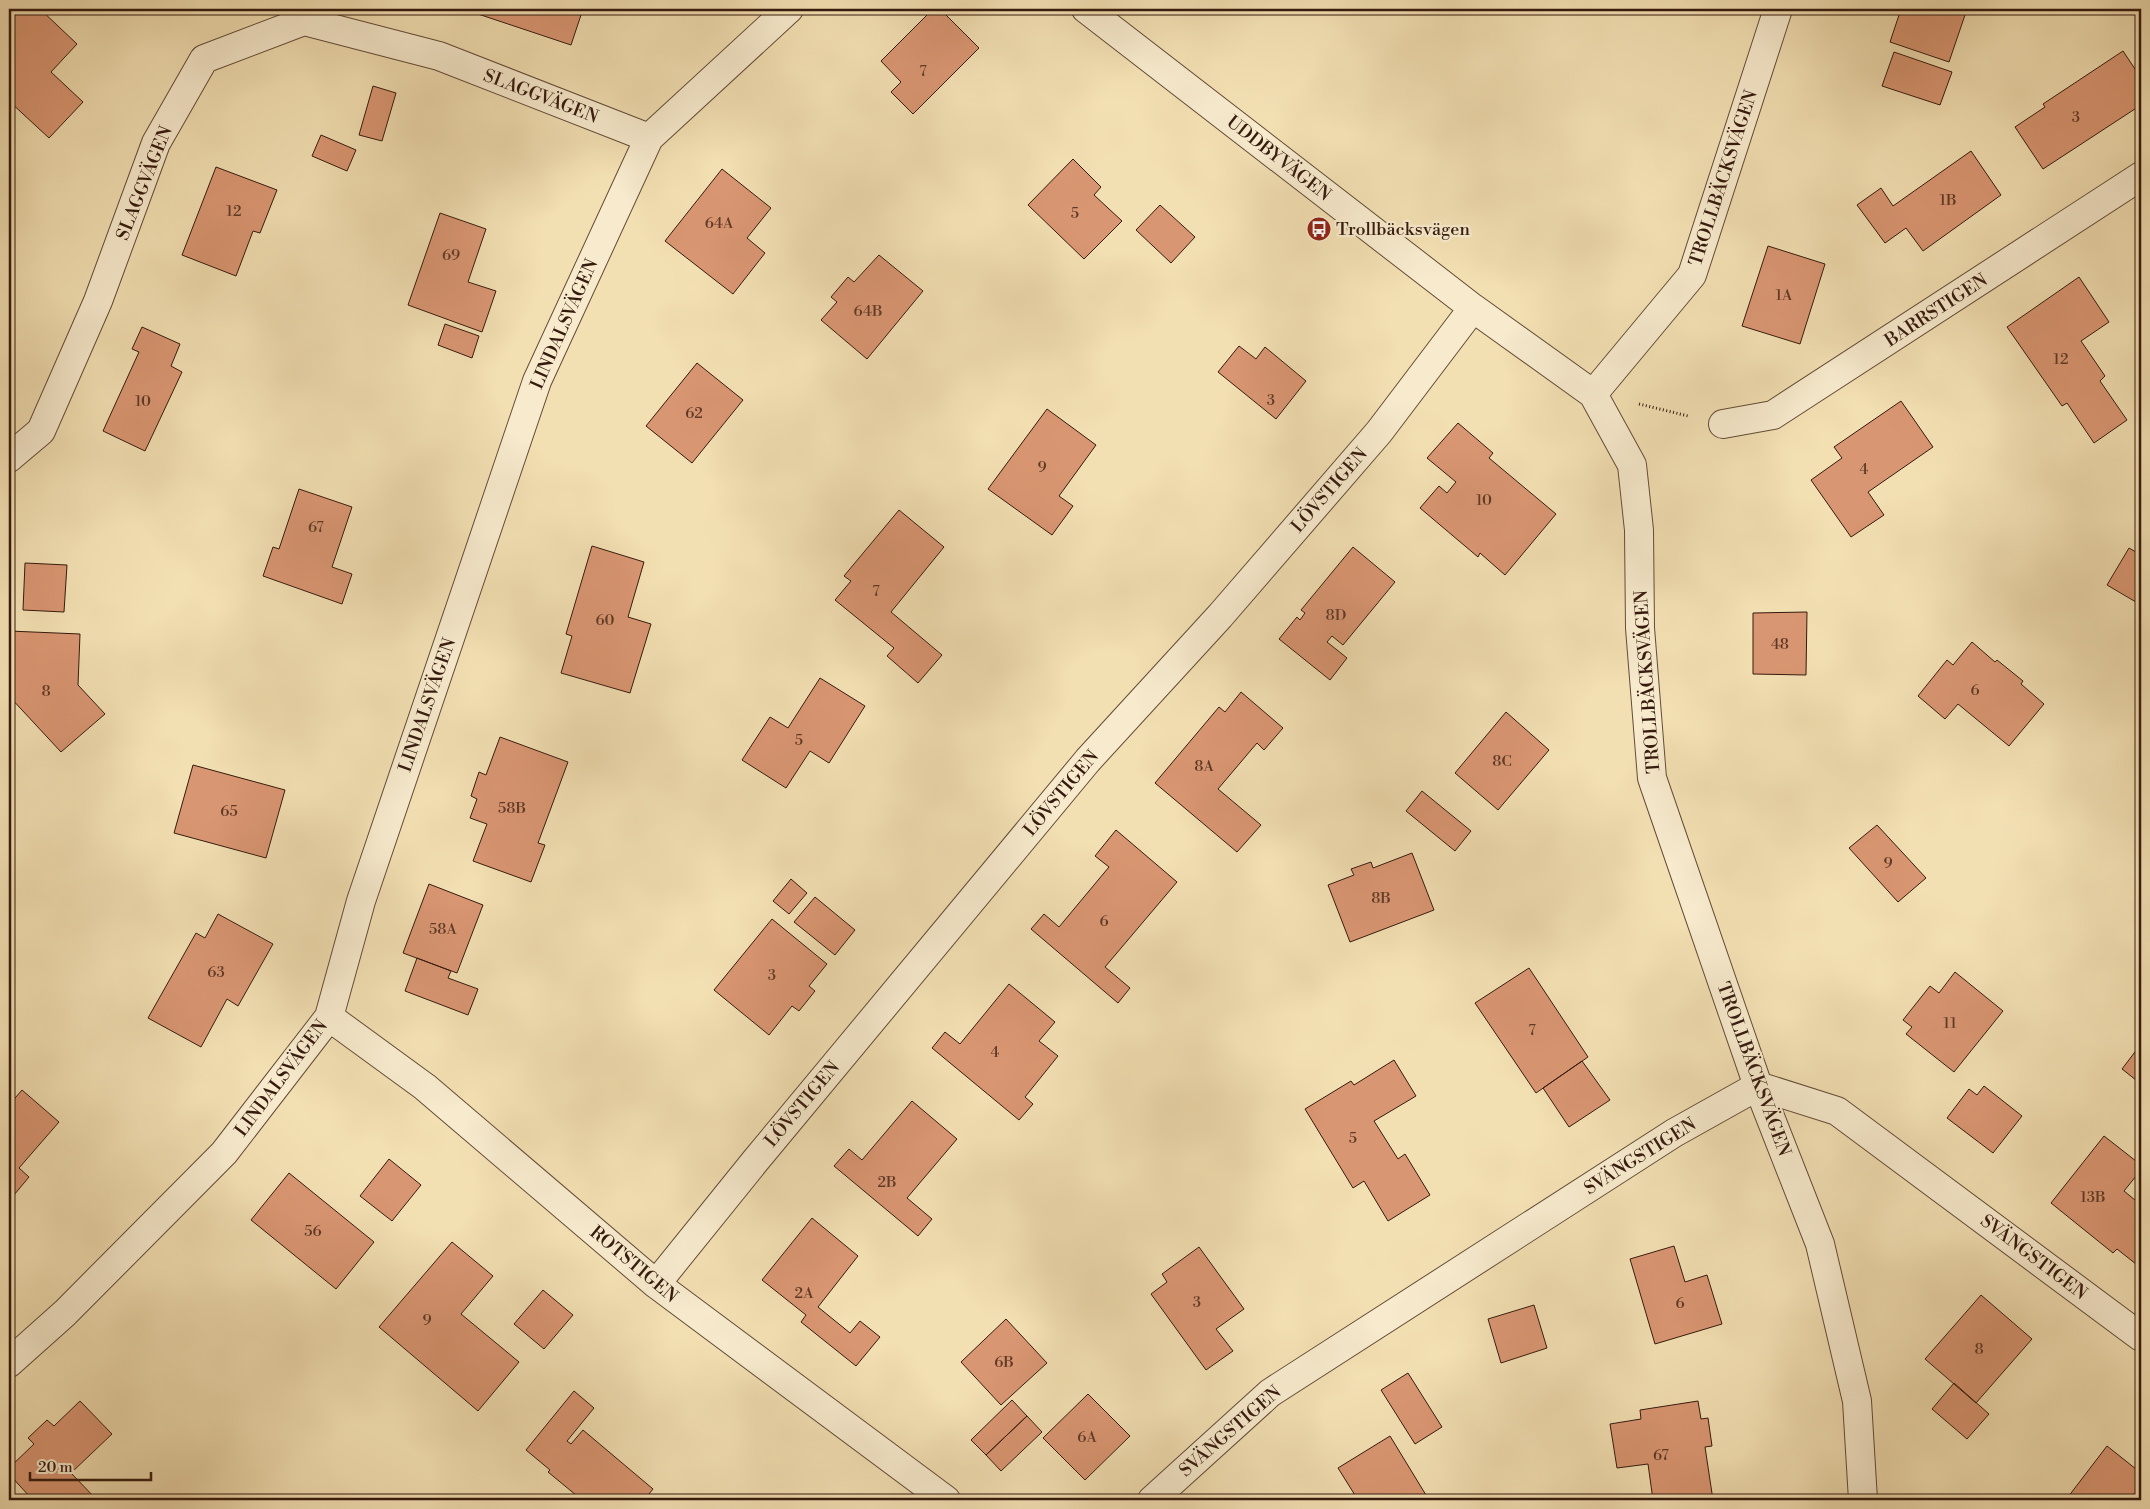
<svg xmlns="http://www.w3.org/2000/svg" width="2150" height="1509" viewBox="0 0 2150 1509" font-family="'Libre Bodoni',serif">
<rect width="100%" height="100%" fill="#f2dfb2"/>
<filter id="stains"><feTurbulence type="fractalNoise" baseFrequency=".004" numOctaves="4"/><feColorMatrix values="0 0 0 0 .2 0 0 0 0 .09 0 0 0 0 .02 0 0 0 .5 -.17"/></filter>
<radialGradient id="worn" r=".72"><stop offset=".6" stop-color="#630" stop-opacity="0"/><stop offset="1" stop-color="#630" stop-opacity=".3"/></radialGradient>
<!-- building -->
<path fill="#d99672" stroke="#351a0e" d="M 19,9 L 40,9 L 77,44 L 51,72 L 83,102 L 49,138 L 9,101 L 9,20 Z
M 463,9 L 583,9 L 571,45 Z
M 933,9 L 940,9 L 979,48 L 913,114 L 891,92 L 901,82 L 881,61 Z
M 1901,9 L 1967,9 L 1949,62 L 1890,42 Z
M 2123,51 L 2141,78 L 2141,105 L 2043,169 L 2015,127 L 2045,107 L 2043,104 Z
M 1894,52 L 1952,72 L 1940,105 L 1882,86 Z
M 373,86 L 396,93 L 382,141 L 359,135 Z
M 321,135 L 356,150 L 347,171 L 312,156 Z
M 1971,151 L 2001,195 L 1923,251 L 1906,228 L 1885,243 L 1857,205 L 1881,188 L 1893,206 Z
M 1073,159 L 1101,187 L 1094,195 L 1122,221 L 1084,259 L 1028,205 Z
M 216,167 L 277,190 L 260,233 L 253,231 L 236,276 L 182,255 Z
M 722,169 L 771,208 L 747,238 L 765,253 L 733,294 L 665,241 Z
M 1160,205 L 1195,237 L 1171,263 L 1136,230 Z
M 440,213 L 486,229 L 468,282 L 496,291 L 482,332 L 408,305 Z
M 1768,246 L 1825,264 L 1800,344 L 1742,326 Z
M 879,255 L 923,291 L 867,359 L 821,320 L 837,302 L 831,297 L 848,277 L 854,282 Z
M 2079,277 L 2109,322 L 2081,341 L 2105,376 L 2100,381 L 2127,420 L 2094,443 L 2067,403 L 2062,406 L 2007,327 Z
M 445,324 L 479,336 L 472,358 L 438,345 Z
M 142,327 L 180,344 L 171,366 L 182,372 L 145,451 L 103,431 L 139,352 L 132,349 Z
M 1239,346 L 1256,359 L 1265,347 L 1306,381 L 1276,419 L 1218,372 Z
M 697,363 L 743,400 L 692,463 L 646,426 Z
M 1901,401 L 1933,447 L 1868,492 L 1884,515 L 1851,537 L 1811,480 L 1842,458 L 1834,447 Z
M 1047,409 L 1096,445 L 1059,496 L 1073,506 L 1052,535 L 988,489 Z
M 1458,423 L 1493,453 L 1489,458 L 1556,514 L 1505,575 L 1480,553 L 1478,557 L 1420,508 L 1439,486 L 1447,493 L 1456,482 L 1427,458 Z
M 299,489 L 352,507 L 332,567 L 352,574 L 342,604 L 263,576 L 273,547 L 279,549 Z
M 899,510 L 944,547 L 891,612 L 942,655 L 918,683 L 887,656 L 894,648 L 835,600 L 851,581 L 844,576 Z
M 592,546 L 644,562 L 628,617 L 651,624 L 630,693 L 561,673 L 572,636 L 566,634 Z
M 1353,547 L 1395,582 L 1343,645 L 1332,636 L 1327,642 L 1347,658 L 1330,680 L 1279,639 L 1297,617 L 1300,620 L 1305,613 L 1301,610 Z
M 2129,548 L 2141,555 L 2141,605 L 2107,585 Z
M 25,563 L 67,565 L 64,612 L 23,610 Z
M 1807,612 L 1806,675 L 1753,674 L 1753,613 Z
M 9,631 L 80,634 L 78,685 L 105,714 L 61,752 L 9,696 Z
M 1972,642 L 1995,662 L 1997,660 L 2023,681 L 2021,684 L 2044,704 L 2009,746 L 1958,704 L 1945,719 L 1918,696 L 1947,660 L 1953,665 Z
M 820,678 L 865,706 L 829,763 L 810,751 L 786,788 L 742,760 L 770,717 L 788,728 Z
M 1241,692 L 1283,728 L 1264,750 L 1257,743 L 1218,789 L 1261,825 L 1237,852 L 1155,783 L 1219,707 L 1225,712 Z
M 1506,712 L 1549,750 L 1498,810 L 1455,773 Z
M 500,737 L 568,762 L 538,843 L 545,845 L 531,882 L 473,861 L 487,824 L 470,818 L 477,799 L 471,796 L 479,772 L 486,775 Z
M 193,765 L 285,790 L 266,858 L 174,833 Z
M 1422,791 L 1471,831 L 1455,851 L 1406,811 Z
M 1877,825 L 1926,878 L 1898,902 L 1849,848 Z
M 1116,830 L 1177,882 L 1105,967 L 1130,988 L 1118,1003 L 1031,929 L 1044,914 L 1059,927 L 1109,867 L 1095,856 Z
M 1412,853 L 1434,910 L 1350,942 L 1328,885 L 1354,875 L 1351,869 L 1371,862 L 1373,868 Z
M 791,879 L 807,893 L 789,914 L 773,901 Z
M 429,884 L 483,905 L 457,973 L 403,953 Z
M 815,897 L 855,930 L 835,955 L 794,922 Z
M 218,914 L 273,944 L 238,1006 L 227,999 L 201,1047 L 148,1018 L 196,933 L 205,938 Z
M 772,919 L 827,964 L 809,986 L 815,991 L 799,1011 L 792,1006 L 769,1035 L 714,990 Z
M 417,958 L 451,971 L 448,978 L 478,989 L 468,1015 L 405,991 Z
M 1529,968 L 1588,1057 L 1536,1093 L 1475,1003 Z
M 1955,972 L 2003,1011 L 1954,1072 L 1906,1034 L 1912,1027 L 1903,1020 L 1930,986 L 1939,993 Z
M 1009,984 L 1055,1022 L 1039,1041 L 1058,1056 L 1025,1097 L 1033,1104 L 1019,1120 L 932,1048 L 945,1032 L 960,1044 Z
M 2141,1044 L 2141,1084 L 2122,1069 Z
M 1394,1060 L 1416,1096 L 1374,1121 L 1398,1159 L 1405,1154 L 1430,1195 L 1388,1221 L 1364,1181 L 1353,1188 L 1305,1109 L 1351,1081 L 1354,1085 Z
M 1582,1061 L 1610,1100 L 1569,1127 L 1543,1088 Z
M 1984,1086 L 2022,1116 L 1993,1153 L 1947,1118 L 1969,1089 L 1977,1095 Z
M 22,1090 L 59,1122 L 19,1168 L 29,1177 L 9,1201 L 9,1105 Z
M 912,1101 L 957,1139 L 907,1198 L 932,1219 L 918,1236 L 834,1166 L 849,1149 L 862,1160 Z
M 2104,1136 L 2141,1165 L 2141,1170 L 2124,1191 L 2141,1205 L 2141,1268 L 2117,1249 L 2113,1253 L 2051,1203 Z
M 389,1159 L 421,1185 L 392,1221 L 360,1196 Z
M 289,1173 L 374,1242 L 336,1289 L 251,1220 Z
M 812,1218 L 858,1256 L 818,1307 L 850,1333 L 860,1321 L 880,1337 L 856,1366 L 801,1322 L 806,1315 L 762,1280 Z
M 452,1242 L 493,1276 L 461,1314 L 519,1362 L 478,1411 L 379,1327 Z
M 1674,1246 L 1685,1282 L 1707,1275 L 1722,1324 L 1655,1344 L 1630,1259 Z
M 1199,1247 L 1244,1309 L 1216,1329 L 1233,1351 L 1206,1370 L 1151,1294 L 1167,1282 L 1162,1274 Z
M 543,1290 L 573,1315 L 544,1349 L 514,1324 Z
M 1981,1295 L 2032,1339 L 1976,1403 L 1925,1359 Z
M 1534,1305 L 1547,1348 L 1501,1363 L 1488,1319 Z
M 1006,1319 L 1047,1363 L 1001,1405 L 961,1362 Z
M 1408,1373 L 1442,1427 L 1415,1444 L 1381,1390 Z
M 1954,1383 L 1989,1414 L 1967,1439 L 1932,1409 Z
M 574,1391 L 594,1408 L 567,1441 L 571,1444 L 583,1430 L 653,1489 L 644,1500 L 582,1500 L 548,1472 L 550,1470 L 526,1450 Z
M 1088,1394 L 1130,1436 L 1085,1480 L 1043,1438 Z
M 1012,1400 L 1027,1416 L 986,1455 L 971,1440 Z
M 80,1401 L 112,1434 L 71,1473 L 97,1500 L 27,1500 L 30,1497 L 9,1474 L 9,1468 L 34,1444 L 28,1438 L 47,1420 L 54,1426 Z
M 1698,1401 L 1701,1419 L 1708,1418 L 1712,1446 L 1705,1447 L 1713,1500 L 1653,1500 L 1648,1464 L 1617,1468 L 1610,1424 L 1641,1419 L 1640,1410 Z
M 1027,1416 L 1042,1432 L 1001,1471 L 986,1455 Z
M 1390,1436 L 1429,1500 L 1358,1500 L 1338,1468 Z
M 2107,1446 L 2141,1473 L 2141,1500 L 2073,1500 L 2068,1497 Z"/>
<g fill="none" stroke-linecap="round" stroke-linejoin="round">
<defs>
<path id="minor" d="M 1086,9 L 1473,308 L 1593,394 L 1632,465 L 1639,530 L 1640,628 L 1652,778 L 1758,1086 L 1820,1244 L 1857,1401 L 1863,1500
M 1593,394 L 1692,275 L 1778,9
M 1723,424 L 1773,415 L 2141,176
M 9,458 L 41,431 L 98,301 L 156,143 L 204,59 L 304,21 L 439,56 L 649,138
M 329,1017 L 425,1087 L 656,1284 L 946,1500
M 656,1284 L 756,1160 L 1088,760 L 1220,616 L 1379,432 L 1473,308
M 9,1363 L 65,1313 L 224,1153 L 329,1017 L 361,901 L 537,381 L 649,138 L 789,9
M 1152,1500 L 1270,1393 L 1674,1133 L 1758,1086 L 1837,1111 L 2141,1337"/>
</defs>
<!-- minor casing -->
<use href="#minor" stroke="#644b37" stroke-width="30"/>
<!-- path -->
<path stroke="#351a0e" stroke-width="3" stroke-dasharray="1 2.5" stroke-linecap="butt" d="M 1639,404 L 1688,416"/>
<!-- minor -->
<use href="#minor" stroke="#f7eacd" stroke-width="28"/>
</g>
<!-- icons -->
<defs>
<symbol id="bus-disc" viewBox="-11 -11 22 22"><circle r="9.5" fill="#8f2418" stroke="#f7eacd"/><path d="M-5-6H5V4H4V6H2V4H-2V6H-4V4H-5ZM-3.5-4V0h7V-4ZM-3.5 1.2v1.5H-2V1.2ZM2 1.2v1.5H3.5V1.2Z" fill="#fff"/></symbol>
</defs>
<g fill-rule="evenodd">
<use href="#bus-disc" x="1305" y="215" width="28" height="28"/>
</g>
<g text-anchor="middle" stroke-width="4.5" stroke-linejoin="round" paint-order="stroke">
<!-- number labels -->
<g font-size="15" fill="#5e3927">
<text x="923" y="76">7</text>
<text x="2076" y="122">3</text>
<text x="1948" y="205">1B</text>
<text x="234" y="216">12</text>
<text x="1075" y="218">5</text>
<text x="719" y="228">64A</text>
<text x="451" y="260">69</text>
<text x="1784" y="300">1A</text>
<text x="868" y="316">64B</text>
<text x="2061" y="364">12</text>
<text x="1271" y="405">3</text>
<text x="143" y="406">10</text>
<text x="694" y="418">62</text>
<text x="1042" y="472">9</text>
<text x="1864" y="474">4</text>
<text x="1484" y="505">10</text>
<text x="316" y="532">67</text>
<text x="876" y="596">7</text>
<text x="1336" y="620">8D</text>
<text x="605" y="625">60</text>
<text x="1780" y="649">48</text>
<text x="1975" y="695">6</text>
<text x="46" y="696">8</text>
<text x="799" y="745">5</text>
<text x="1502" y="766">8C</text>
<text x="1204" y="771">8A</text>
<text x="512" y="813">58B</text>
<text x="229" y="816">65</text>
<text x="1888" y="868">9</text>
<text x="1381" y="903">8B</text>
<text x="1104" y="926">6</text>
<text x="443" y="934">58A</text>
<text x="216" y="977">63</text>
<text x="772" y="980">3</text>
<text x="1950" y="1028">11</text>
<text x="1532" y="1035">7</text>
<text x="995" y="1057">4</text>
<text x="1353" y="1143">5</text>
<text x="887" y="1187">2B</text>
<text x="2093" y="1202">13B</text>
<text x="313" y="1236">56</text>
<text x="804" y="1298">2A</text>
<text x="1197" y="1307">3</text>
<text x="1680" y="1308">6</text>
<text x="427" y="1325">9</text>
<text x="1979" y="1354">8</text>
<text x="1004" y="1367">6B</text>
<text x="1087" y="1442">6A</text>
<text x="1661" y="1460">67</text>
</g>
<!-- street labels -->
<g font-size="18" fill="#351a0e" stroke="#f7eacd">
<text transform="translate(541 96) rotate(21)" y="6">SLAGGVÄGEN</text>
<text transform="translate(1279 158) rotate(38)" y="6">UDDBYVÄGEN</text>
<text transform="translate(1723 178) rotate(-72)" y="6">TROLLBÄCKSVÄGEN</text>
<text transform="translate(144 183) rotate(-68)" y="6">SLAGGVÄGEN</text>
<text transform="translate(1936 310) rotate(-33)" y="6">BARRSTIGEN</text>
<text transform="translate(564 324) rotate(-66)" y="6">LINDALSVÄGEN</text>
<text transform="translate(1329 490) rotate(-49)" y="6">LÖVSTIGEN</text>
<text transform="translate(1647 682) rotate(-94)" y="6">TROLLBÄCKSVÄGEN</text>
<text transform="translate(427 705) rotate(-71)" y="6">LINDALSVÄGEN</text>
<text transform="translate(1061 793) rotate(-50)" y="6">LÖVSTIGEN</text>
<text transform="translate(1754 1069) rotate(70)" y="6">TROLLBÄCKSVÄGEN</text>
<text transform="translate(281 1078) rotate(-53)" y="6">LINDALSVÄGEN</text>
<text transform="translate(802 1104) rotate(-50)" y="6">LÖVSTIGEN</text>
<text transform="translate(1640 1156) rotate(-32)" y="6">SVÄNGSTIGEN</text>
<text transform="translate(2034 1257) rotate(37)" y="6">SVÄNGSTIGEN</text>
<text transform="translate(634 1264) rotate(40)" y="6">ROTSTIGEN</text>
<text transform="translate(1230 1431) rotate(-41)" y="6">SVÄNGSTIGEN</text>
</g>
<!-- poi labels -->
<g font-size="18" fill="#351a0e" stroke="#f7eacd" text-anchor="start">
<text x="1336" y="235">Trollbäcksvägen</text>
</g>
</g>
<!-- margin -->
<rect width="2150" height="1509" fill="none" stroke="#f2dfb2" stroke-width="30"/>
<rect x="10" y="10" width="2130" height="1489" fill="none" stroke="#351a0e" stroke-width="2.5"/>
<rect x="15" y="15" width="2120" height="1479" fill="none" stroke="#351a0e"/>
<!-- scale -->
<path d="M30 1472v8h121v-8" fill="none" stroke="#351a0e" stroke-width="2.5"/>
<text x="38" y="1472" font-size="15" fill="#351a0e" stroke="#f7eacd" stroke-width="4" paint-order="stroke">20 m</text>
<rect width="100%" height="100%" filter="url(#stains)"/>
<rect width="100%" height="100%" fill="url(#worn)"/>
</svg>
